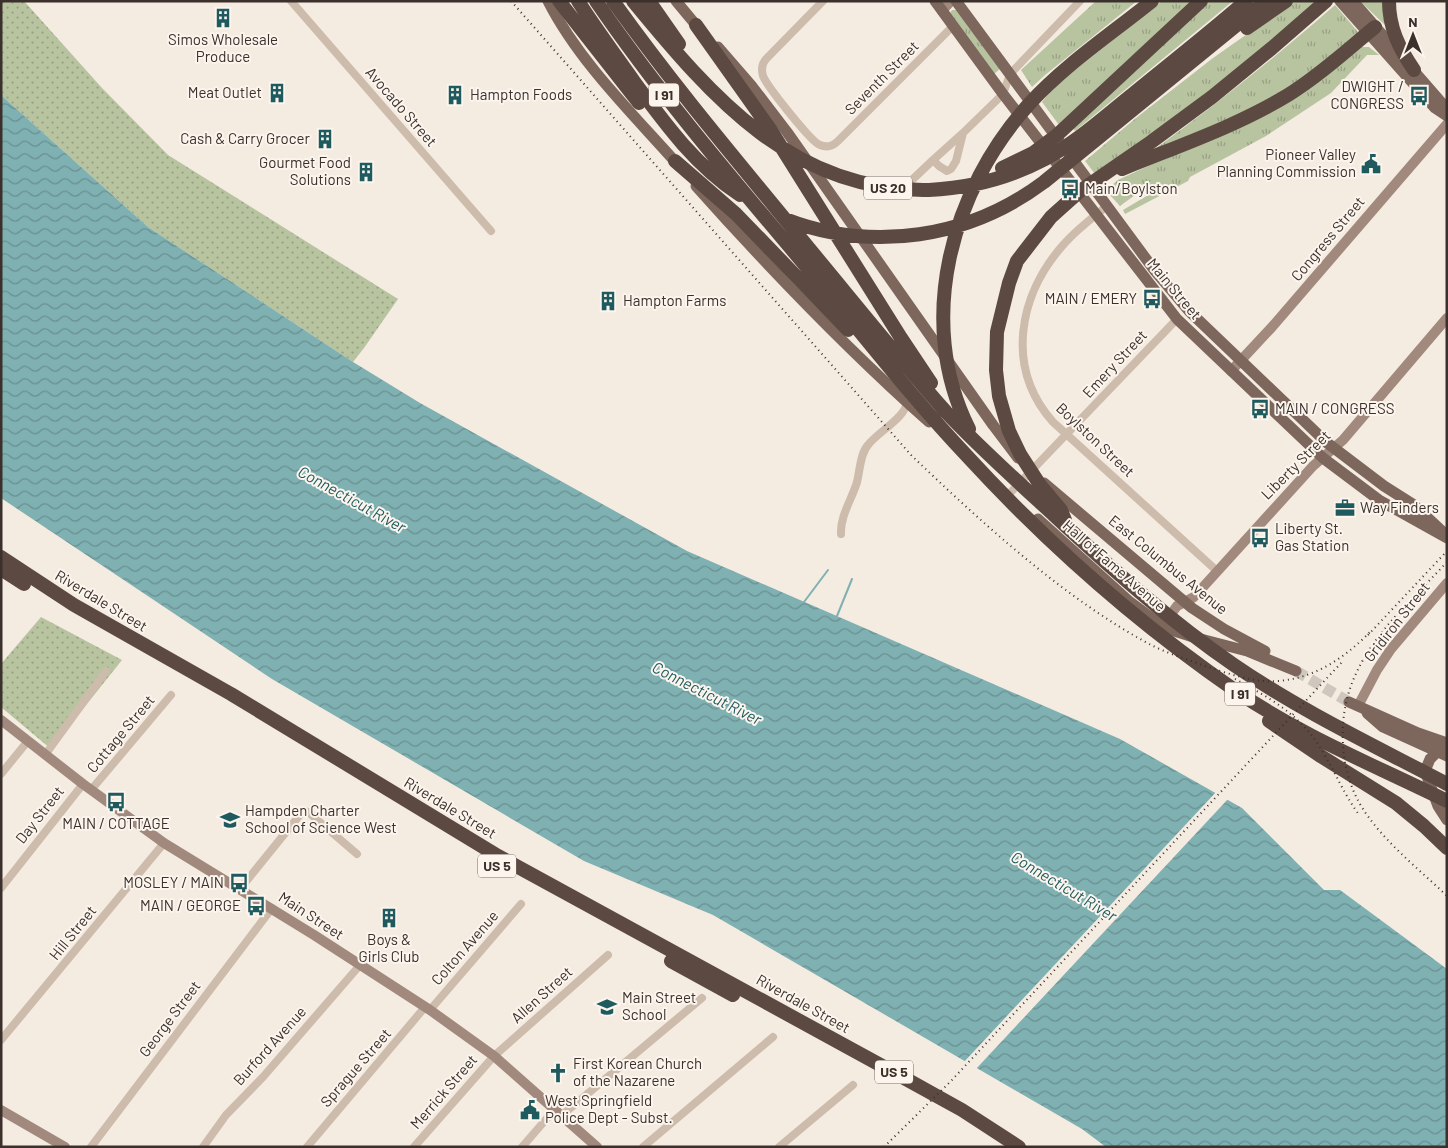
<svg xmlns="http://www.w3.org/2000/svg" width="1448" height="1148" viewBox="0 0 1448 1148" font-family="Barlow,sans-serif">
<defs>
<pattern id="grass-tufts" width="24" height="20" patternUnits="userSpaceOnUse" patternTransform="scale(1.25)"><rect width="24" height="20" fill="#b8c4a0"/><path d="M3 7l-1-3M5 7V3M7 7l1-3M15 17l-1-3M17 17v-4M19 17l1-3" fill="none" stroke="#97a083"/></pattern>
<pattern id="park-dots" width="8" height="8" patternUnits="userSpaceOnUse" patternTransform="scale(1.25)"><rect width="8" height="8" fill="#b8c4a0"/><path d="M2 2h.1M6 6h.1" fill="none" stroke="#97a083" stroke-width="1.8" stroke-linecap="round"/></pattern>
<pattern id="water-waves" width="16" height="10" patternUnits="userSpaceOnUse" patternTransform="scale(1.25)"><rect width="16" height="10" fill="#7fb0b2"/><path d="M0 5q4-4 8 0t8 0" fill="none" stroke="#699091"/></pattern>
</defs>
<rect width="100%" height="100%" fill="#f4ebe1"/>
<!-- grass -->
<path fill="url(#grass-tufts)" d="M 1096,1 L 1137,1 L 1045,75 L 1032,87 L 1021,70 Z
M 1162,1 L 1196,1 L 1059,125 L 1042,102 L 1055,86 Z
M 1210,1 L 1233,1 L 1075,131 L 1072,127 Z
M 1294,1 L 1316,1 L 1313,6 L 1207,94 L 1095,174 L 1085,161 L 1136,118 L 1213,58 Z
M 1360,1 L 1384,1 L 1386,26 Z
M 1335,5 L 1358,32 L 1357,36 L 1314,72 L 1263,104 L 1151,152 C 1214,106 1276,57 1335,5 Z
M 952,10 L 956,10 L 1000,69 L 994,74 L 950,13 Z
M 1361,47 L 1369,47 L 1379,55 L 1367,55 L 1331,93 L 1266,136 L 1190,177 L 1188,181 L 1125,214 L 1123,210 L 1155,191 L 1159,187 L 1159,183 L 1146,187 L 1120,206 L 1109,194 L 1110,187 L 1118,180 L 1165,158 Z"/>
<!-- park -->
<path fill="url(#park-dots)" d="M 1,1 L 24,1 L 102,88 L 168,155 L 398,299 L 364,348 L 353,362 L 148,227 L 1,95 Z
M 41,617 L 122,660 L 51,749 L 1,707 L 1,664 Z"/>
<!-- water -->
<path fill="url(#water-waves)" d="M 1,95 L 148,227 L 353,362 L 420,403 L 687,551 L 1120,739 L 1242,808 L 1324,890 L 1340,890 L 1447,969 L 1447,1147 L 1106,1147 L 1082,1129 L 713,915 L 584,861 L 272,679 L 1,498 Z"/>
<!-- pier -->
<path fill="#f4ebe1" d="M 1217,791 L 1229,798 L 975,1070 L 963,1063 Z"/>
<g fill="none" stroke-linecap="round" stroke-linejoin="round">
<!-- stream -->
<path stroke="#7fb0b2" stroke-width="2" d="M 804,602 L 828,570
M 837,616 L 852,579"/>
<!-- primary-tunnel -->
<path stroke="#cfc6bd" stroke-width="11" stroke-dasharray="11 5.5" stroke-linecap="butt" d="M 1296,671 L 1349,702"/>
<!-- street -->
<path stroke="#cdbbac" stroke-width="8" d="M 291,1 L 491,231
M 823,1 L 767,58 C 762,63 761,69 763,76 C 767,86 811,142 820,145 C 827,148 833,146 838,141 L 953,26
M 933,160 L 963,133
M 913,179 L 933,160 L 939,166 L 947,171 L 951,169 L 956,161 L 963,133 L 1003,94 L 1010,74 L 1080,1
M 1107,206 C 1092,218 1076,230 1064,244 C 1018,295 1005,368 1053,422 L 1217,571
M 1010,493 L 1177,319
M 841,534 C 840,516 852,499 857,482 C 860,470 860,454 868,445 C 878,432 906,417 907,402
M 45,755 L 106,671
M 1,774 L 27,742
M 91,790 L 171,695
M 1,888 L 83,784
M 240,889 L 303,811 L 308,812 L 357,854
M 430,1010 L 521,904
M 1,1040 L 164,843
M 561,1116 L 702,998
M 91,1147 L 272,908
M 203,1147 L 226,1115 L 263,1077 L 360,965
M 307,1147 L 425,1007
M 414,1147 L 494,1056 L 608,955
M 522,1147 L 555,1109
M 643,1147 L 773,1037
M 779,1147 L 853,1085"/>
<!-- secondary -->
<path stroke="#a18a7d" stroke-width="10" d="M 942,11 L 951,1
M 1231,371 L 1272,327 L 1447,124
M 1164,619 L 1171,614 L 1177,606 L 1194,597 L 1313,466 L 1343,440 L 1447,318
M 1358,706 L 1377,670 L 1391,649 L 1447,583
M 1,720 L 83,784 L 164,843 L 314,935 L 430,1010 L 494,1056 L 597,1147
M 1,1110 L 65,1147"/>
<!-- primary -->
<path stroke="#7d675c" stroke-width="11" d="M 548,1 C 579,62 634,115 679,166
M 676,1 L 701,31
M 935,1 L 1003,94 L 1177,319 L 1323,458 L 1379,500 L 1447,538
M 956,1 L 1155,271 L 1189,311 L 1326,442 L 1384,486 L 1414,505 L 1443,532
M 1340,1 L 1435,108 L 1447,116
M 1353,1 L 1447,109
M 718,47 L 751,85 L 787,132 L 993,425 L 1018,458
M 696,186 C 770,269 846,348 929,422
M 1044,483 L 1192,608 L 1224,629 L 1265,651
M 1038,519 L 1130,602 L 1165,628 L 1193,637 L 1247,651 L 1296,671
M 1349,702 L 1418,733 L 1447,743
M 1367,713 L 1383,727 L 1447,756
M 1441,748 L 1430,759 L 1425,771 L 1438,806 L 1447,820"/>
<!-- highway -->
<path stroke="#5c4a42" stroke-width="14" d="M 559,1 L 639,103
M 578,1 C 596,29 616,56 635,83 C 666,125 696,166 740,195
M 596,1 C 661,96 736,183 810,271 C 862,333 912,398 968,457 C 1048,544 1139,624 1236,691 C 1302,736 1376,766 1447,801
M 613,1 C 675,88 744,169 812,252 C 856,305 900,360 946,412 C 981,449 1018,482 1055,516 C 1112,569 1170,621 1234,665 C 1301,711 1375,746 1447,784
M 633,1 C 712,97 794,193 929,190 C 970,188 1009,178 1045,159 C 1077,142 1104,117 1133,94 C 1171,63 1209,33 1246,1
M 649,1 L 679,44
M 1389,1 C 1389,28 1399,48 1414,70
M 696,25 L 770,129 L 901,338 L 931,383
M 1247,28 L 1286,1
M 675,161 L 736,214 L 848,330
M 1002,168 L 1033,153 L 1057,135 L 1201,1
M 1122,169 C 1178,146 1237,126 1288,95 C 1319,76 1347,50 1375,27
M 785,219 C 873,253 969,238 1044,182 L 1266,1
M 969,429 C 915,321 951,190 1030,103 C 1066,64 1111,34 1152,1
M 1065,520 L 1061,510 L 1040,485 L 1020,454 L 1009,431 L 999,396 L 996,370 L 997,332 L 1009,283 L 1017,261 L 1051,217 L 1080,191 L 1151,142 L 1212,97 L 1272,48 L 1326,1
M 1,557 L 74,605 L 231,694 L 498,856 L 906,1079 L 962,1110 L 1019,1147
M 1,569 L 24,584
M 1269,721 L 1319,755 L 1396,803 L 1424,826 L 1447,848
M 671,961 L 733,995"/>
<!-- rail -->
<path stroke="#3b302b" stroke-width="2" stroke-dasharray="1 4" stroke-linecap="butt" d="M 511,1 L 911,455 C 982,523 1065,599 1151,645 C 1169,654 1189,660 1208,667 C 1230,674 1254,683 1278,681 C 1316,678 1346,657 1372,630
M 1447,562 C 1396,617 1338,662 1343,744 C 1344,769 1352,794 1367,815 C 1389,846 1420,870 1447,896
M 1368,635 L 1447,551
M 1235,679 C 1267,696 1302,716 1321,749 C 1335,771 1344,795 1360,816
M 884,1147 L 951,1081 L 1342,662"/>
</g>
<!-- icons -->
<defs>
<symbol id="building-bare" viewBox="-9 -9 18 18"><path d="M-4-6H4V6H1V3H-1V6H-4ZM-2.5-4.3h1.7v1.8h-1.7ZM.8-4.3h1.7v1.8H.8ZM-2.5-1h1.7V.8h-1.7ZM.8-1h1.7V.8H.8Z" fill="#1f5a5e" stroke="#fbf5ee" stroke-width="2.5" paint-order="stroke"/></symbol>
<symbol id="bus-bare" viewBox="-9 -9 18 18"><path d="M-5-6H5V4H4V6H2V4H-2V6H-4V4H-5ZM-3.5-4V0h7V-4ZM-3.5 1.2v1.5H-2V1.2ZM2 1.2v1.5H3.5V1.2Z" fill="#1f5a5e" stroke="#fbf5ee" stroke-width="2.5" paint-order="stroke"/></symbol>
<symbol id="civic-bare" viewBox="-9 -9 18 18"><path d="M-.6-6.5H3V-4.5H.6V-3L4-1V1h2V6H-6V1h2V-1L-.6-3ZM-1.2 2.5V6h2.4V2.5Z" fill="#1f5a5e" stroke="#fbf5ee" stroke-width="2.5" paint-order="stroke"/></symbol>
<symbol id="office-bare" viewBox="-9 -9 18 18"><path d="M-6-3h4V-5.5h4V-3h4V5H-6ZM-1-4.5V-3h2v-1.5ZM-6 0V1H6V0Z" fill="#1f5a5e" stroke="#fbf5ee" stroke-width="2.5" paint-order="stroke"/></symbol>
<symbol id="school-bare" viewBox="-9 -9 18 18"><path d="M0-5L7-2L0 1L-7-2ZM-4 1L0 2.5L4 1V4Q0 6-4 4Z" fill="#1f5a5e" stroke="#fbf5ee" stroke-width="2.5" paint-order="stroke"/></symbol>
<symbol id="church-bare" viewBox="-9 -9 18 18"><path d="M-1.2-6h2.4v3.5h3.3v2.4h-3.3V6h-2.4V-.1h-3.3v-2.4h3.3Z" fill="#1f5a5e" stroke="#fbf5ee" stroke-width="2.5" paint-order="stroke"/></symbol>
</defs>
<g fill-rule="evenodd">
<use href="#building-bare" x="209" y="4" width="28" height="28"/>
<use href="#building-bare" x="263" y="79" width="28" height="28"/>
<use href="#building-bare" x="441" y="81" width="28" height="28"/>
<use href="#bus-bare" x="1405" y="82" width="28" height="28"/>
<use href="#building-bare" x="311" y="125" width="28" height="28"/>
<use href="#civic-bare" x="1357" y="150" width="28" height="28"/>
<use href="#building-bare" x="352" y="158" width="28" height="28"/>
<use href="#bus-bare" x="1056" y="175" width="28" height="28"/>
<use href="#bus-bare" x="1138" y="285" width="28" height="28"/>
<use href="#building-bare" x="594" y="287" width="28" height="28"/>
<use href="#bus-bare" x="1246" y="395" width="28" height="28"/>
<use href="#office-bare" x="1331" y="494" width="28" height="28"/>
<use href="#bus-bare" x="1246" y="524" width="28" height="28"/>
<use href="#bus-bare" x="102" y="788" width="28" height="28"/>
<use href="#school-bare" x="216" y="806" width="28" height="28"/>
<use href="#bus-bare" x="225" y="869" width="28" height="28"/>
<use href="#bus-bare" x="242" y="892" width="28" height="28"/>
<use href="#building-bare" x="375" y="904" width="28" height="28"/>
<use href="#school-bare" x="593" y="993" width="28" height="28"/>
<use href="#church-bare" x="544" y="1059" width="28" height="28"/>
<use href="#civic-bare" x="516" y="1096" width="28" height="28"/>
</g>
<g text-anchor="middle" stroke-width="4" stroke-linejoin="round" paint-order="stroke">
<!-- shield labels -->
<g fill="#fbf5ee" stroke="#756b66" stroke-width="1">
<rect x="649" y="83.5" width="30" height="23" rx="4"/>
<rect x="864" y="176.5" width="48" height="23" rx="4"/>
<rect x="1225" y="682.5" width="30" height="23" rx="4"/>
<rect x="478" y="854.5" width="38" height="23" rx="4"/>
<rect x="875" y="1060.5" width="38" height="23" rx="4"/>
</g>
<g font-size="14" font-weight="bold" fill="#3b302b">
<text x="664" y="100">I 91</text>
<text x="888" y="193">US 20</text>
<text x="1240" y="699">I 91</text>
<text x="497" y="871">US 5</text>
<text x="894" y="1077">US 5</text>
</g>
<!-- poi labels -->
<g font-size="15" fill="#3b302b" stroke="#fbf5ee" text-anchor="start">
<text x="223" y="45" text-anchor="middle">Simos Wholesale<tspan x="223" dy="17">Produce</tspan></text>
<text x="1404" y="92" text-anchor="end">DWIGHT /<tspan x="1404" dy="17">CONGRESS</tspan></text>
<text x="262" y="98" text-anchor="end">Meat Outlet</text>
<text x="470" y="100">Hampton Foods</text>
<text x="310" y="144" text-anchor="end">Cash &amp; Carry Grocer</text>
<text x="1356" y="160" text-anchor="end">Pioneer Valley<tspan x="1356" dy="17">Planning Commission</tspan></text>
<text x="351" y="168" text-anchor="end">Gourmet Food<tspan x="351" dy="17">Solutions</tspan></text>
<text x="1085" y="194">Main/Boylston</text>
<text x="1137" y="304" text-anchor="end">MAIN / EMERY</text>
<text x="623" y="306">Hampton Farms</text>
<text x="1275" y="414">MAIN / CONGRESS</text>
<text x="1360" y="513">Way Finders</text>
<text x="1275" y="534">Liberty St.<tspan x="1275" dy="17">Gas Station</tspan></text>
<text x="245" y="816">Hampden Charter<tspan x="245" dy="17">School of Science West</tspan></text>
<text x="116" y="829" text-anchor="middle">MAIN / COTTAGE</text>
<text x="224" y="888" text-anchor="end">MOSLEY / MAIN</text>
<text x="241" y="911" text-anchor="end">MAIN / GEORGE</text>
<text x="389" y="945" text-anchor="middle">Boys &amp;<tspan x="389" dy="17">Girls Club</tspan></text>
<text x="622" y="1003">Main Street<tspan x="622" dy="17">School</tspan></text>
<text x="573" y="1069">First Korean Church<tspan x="573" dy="17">of the Nazarene</tspan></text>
<text x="545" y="1106">West Springfield<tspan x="545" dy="17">Police Dept - Subst.</tspan></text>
</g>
<!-- street labels -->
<g font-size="15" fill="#3b302b" stroke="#fbf5ee">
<text transform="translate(882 78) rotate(-45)" y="5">Seventh Street</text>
<text transform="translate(401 107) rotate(49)" y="5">Avocado Street</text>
<text transform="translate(1328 239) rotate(-50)" y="5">Congress Street</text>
<text transform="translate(1174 289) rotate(50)" y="5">Main Street</text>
<text transform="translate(1115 364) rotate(-47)" y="5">Emery Street</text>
<text transform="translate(1095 440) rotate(43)" y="5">Boylston Street</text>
<text transform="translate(1296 465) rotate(-45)" y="5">Liberty Street</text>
<text transform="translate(1168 565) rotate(39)" y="5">East Columbus Avenue</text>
<text transform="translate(1114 566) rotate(41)" y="5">Hall of Fame Avenue</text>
<text transform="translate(101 601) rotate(31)" y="5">Riverdale Street</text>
<text transform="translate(1397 622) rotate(-52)" y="5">Gridiron Street</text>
<text transform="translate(121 734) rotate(-50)" y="5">Cottage Street</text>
<text transform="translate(450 808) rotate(31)" y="5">Riverdale Street</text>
<text transform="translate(40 815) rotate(-52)" y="5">Day Street</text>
<text transform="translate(311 916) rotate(33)" y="5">Main Street</text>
<text transform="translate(73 933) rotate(-51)" y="5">Hill Street</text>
<text transform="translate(465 948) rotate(-49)" y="5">Colton Avenue</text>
<text transform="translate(542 995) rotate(-42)" y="5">Allen Street</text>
<text transform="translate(803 1004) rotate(29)" y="5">Riverdale Street</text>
<text transform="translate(170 1019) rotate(-53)" y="5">George Street</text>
<text transform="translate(270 1046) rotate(-48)" y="5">Burford Avenue</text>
<text transform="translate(356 1068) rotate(-49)" y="5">Sprague Street</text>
<text transform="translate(444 1092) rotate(-49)" y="5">Merrick Street</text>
</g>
<!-- water labels -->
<g font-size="16" font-style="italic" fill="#1f5a5e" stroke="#fbf5ee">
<text transform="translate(352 499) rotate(29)" y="6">Connecticut River</text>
<text transform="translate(707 693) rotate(27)" y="6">Connecticut River</text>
<text transform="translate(1064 886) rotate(31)" y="6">Connecticut River</text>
</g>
</g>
<!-- border -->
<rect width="1448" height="1148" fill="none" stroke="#3b302b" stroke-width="5"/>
<!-- north arrow -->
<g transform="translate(1413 35)" stroke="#fbf5ee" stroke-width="4" paint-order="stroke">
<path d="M0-4L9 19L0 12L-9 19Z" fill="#3b302b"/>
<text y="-8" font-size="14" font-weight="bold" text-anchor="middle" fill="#3b302b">N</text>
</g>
</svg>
